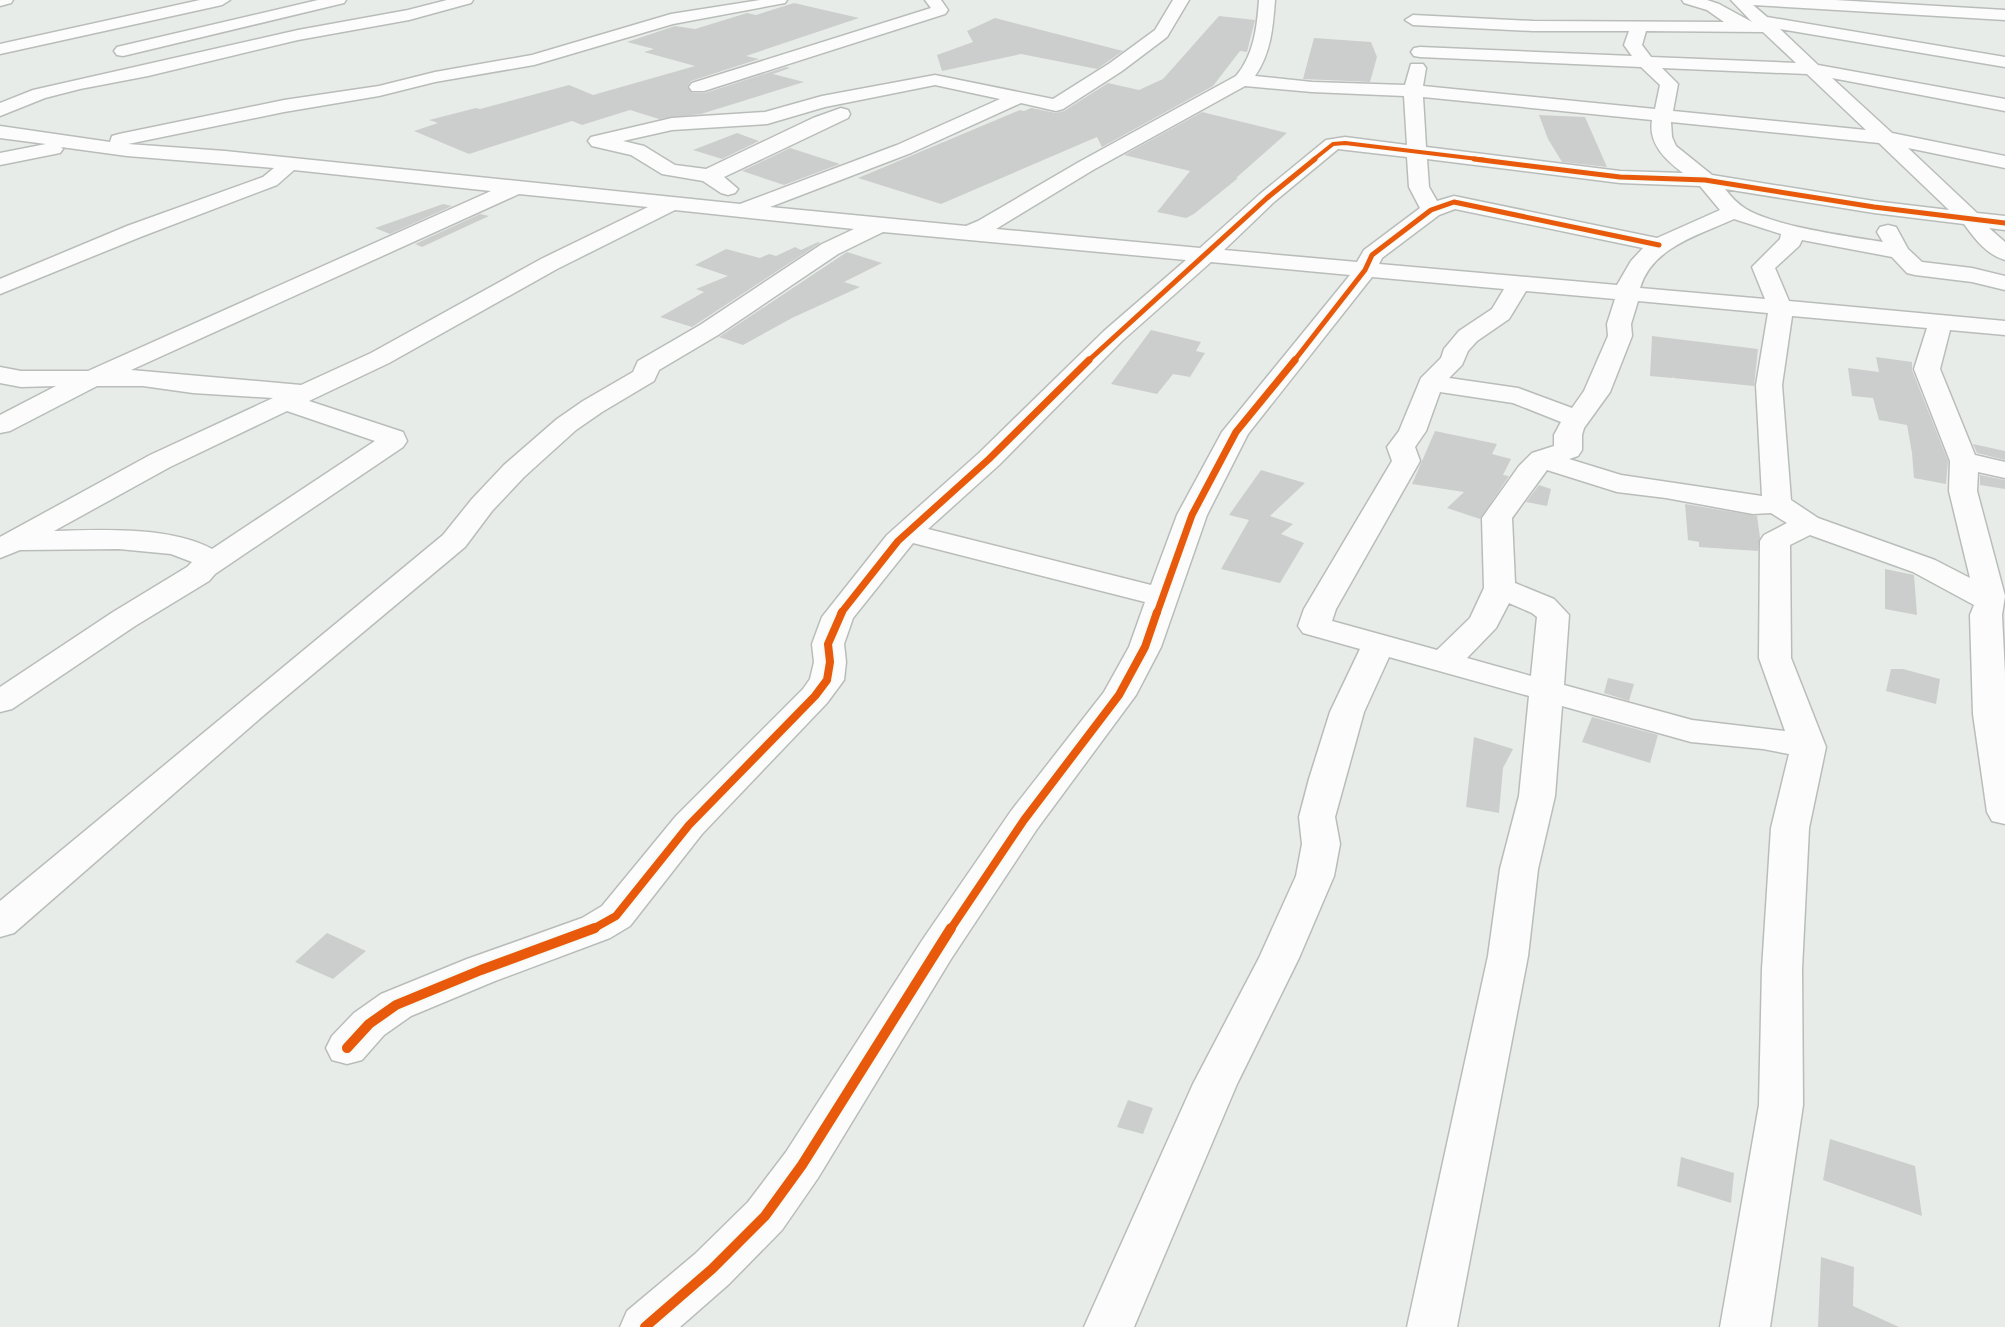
<svg xmlns="http://www.w3.org/2000/svg" width="2005" height="1327" viewBox="0 0 2005 1327" font-family="Mulish,sans-serif">
<rect width="100%" height="100%" fill="#e8ece8"/>
<!-- building -->
<path fill="#cccecd" d="M 794,3 L 859,18 L 746,56 L 759,59 L 691,81 L 687,87 L 692,93 L 705,93 L 786,67 L 790,68 L 773,74 L 804,82 L 701,114 L 659,119 L 630,110 L 582,125 L 572,121 L 469,154 L 414,131 L 438,123 L 429,120 L 476,108 L 480,109 L 569,85 L 593,95 L 695,66 L 644,52 L 654,49 L 627,42 L 675,26 L 695,29 L 747,13 L 756,15 Z
M 1219,16 L 1255,20 L 1247,52 L 1240,51 L 1213,86 L 1102,147 L 1097,137 L 941,204 L 858,178 L 1020,110 L 1024,111 L 1031,108 L 1056,113 L 1064,111 L 1108,83 L 1139,90 L 1163,79 Z
M 995,18 L 1123,51 L 1097,69 L 1021,54 L 942,71 L 937,55 L 973,42 L 967,31 Z
M 1314,38 L 1371,42 L 1377,57 L 1370,82 L 1303,79 Z
M 1202,112 L 1287,133 L 1236,178 L 1238,178 L 1194,214 L 1186,218 L 1157,212 L 1190,171 L 1124,155 Z
M 1539,115 L 1585,117 L 1607,167 L 1562,162 L 1548,139 Z
M 737,133 L 759,141 L 722,159 L 693,150 Z
M 790,148 L 840,164 L 784,185 L 742,171 Z
M 443,204 L 452,206 L 390,234 L 375,228 Z
M 480,214 L 489,216 L 422,247 L 415,244 Z
M 818,242 L 820,243 L 692,327 L 660,317 L 704,292 L 696,289 L 728,276 L 695,265 L 726,249 L 760,258 L 769,254 L 776,256 L 795,247 L 801,250 Z
M 847,252 L 882,263 L 844,282 L 860,287 L 792,318 L 743,345 L 719,337 Z
M 1151,330 L 1201,342 L 1196,351 L 1205,353 L 1190,377 L 1173,374 L 1157,394 L 1111,384 Z
M 1652,336 L 1758,349 L 1754,386 L 1673,378 L 1674,376 L 1672,378 L 1650,376 Z
M 1876,357 L 1912,362 L 1912,370 L 1948,461 L 1946,484 L 1914,478 L 1912,453 L 1907,425 L 1879,420 L 1873,398 L 1852,396 L 1848,368 L 1879,372 Z
M 1435,431 L 1497,444 L 1492,454 L 1511,459 L 1503,475 L 1509,476 L 1480,519 L 1447,508 L 1464,492 L 1412,484 Z
M 1973,444 L 2005,451 L 2005,460 L 1977,453 Z
M 1261,470 L 1305,483 L 1270,516 L 1293,524 L 1281,534 L 1304,543 L 1280,583 L 1221,569 L 1249,520 L 1229,515 Z
M 1980,475 L 2005,480 L 2005,489 L 1980,485 Z
M 1539,485 L 1551,489 L 1547,506 L 1526,502 Z
M 1685,504 L 1757,516 L 1760,537 L 1758,551 L 1699,547 L 1699,542 L 1688,540 Z
M 1885,569 L 1914,575 L 1917,615 L 1885,609 Z
M 1891,669 L 1903,669 L 1940,679 L 1936,704 L 1886,691 Z
M 1608,678 L 1634,684 L 1629,701 L 1604,693 Z
M 1592,717 L 1658,735 L 1650,763 L 1582,742 Z
M 1474,737 L 1513,749 L 1503,768 L 1499,813 L 1466,807 Z
M 327,933 L 366,951 L 333,979 L 295,962 Z
M 1128,1100 L 1153,1108 L 1143,1134 L 1117,1127 Z
M 1830,1139 L 1915,1166 L 1922,1216 L 1823,1180 Z
M 1681,1157 L 1734,1173 L 1731,1203 L 1677,1186 Z
M 1821,1257 L 1854,1267 L 1853,1306 L 1899,1327 L 1818,1327 Z"/>
<g fill="none" stroke-linecap="round" stroke-linejoin="round">
<defs>
<path id="minor" d="M 0,0 L 13,0 L 11,3 L 0,6 Z
M 200,0 L 230,0 L 222,5 L 0,54 L 0,44 Z
M 318,0 L 346,0 L 344,3 L 123,56 L 117,55 L 114,51 L 117,47 Z
M 447,0 L 473,0 L 471,3 L 409,20 L 298,40 L 148,76 L 80,89 L 45,98 L 0,116 L 0,103 L 33,90 L 298,30 L 408,10 Z
M 760,0 L 787,0 L 785,3 L 673,24 L 534,65 L 435,82 L 379,96 L 284,112 L 128,144 L 225,151 L 740,204 L 897,145 L 1000,99 L 935,85 L 825,107 L 767,124 L 672,130 L 623,141 L 644,146 L 675,165 L 706,169 L 813,118 L 841,108 L 848,110 L 850,114 L 848,118 L 724,177 L 738,189 L 735,193 L 728,195 L 721,193 L 703,181 L 662,174 L 631,155 L 592,146 L 588,141 L 591,137 L 672,118 L 765,112 L 822,96 L 935,75 L 1053,99 L 1110,63 L 1155,30 L 1173,0 L 1189,0 L 1167,37 L 1122,71 L 1063,109 L 1056,111 L 1021,103 L 911,153 L 770,207 L 966,226 L 978,221 L 1079,162 L 1236,76 C 1254,55 1257,27 1259,0 L 1275,0 C 1273,27 1271,53 1255,76 L 1312,82 L 1405,85 L 1411,64 L 1423,64 L 1426,68 L 1423,86 L 1655,109 L 1660,85 L 1641,67 L 1420,57 L 1414,56 L 1411,52 L 1414,48 L 1420,47 L 1632,56 L 1624,45 L 1629,31 L 1533,31 L 1413,25 L 1405,20 L 1413,15 L 1533,21 L 1724,22 L 1707,10 L 1684,3 L 1682,0 L 1707,0 L 1719,4 L 1752,22 L 1731,0 L 1835,0 L 2005,10 L 2005,20 L 1753,5 L 1767,17 L 2005,57 L 2005,67 L 1780,29 L 1818,65 L 2005,99 L 2005,111 L 1832,78 L 1892,133 L 2005,156 L 2005,168 L 1908,148 L 1977,213 L 2005,216 L 2005,230 L 1989,228 L 2005,242 L 2005,260 C 1987,255 1975,239 1964,224 L 1874,213 L 1725,189 C 1731,197 1738,204 1746,209 C 1777,227 1846,236 1883,242 L 1877,232 L 1880,227 L 1888,225 L 1896,227 L 1908,249 L 1922,262 L 1972,268 L 2005,276 L 2005,290 L 1972,282 L 1915,275 L 1907,273 L 1892,257 L 1802,240 L 1799,246 L 1775,268 L 1789,301 L 2005,321 L 2005,335 L 1950,330 L 1940,369 L 1975,455 L 2005,462 L 2005,478 L 1978,472 L 1977,491 L 2005,596 L 2002,615 L 2005,674 L 2005,824 L 1992,821 L 1987,812 L 1973,714 L 1970,615 L 1974,605 L 1913,572 L 1810,535 L 1790,545 L 1791,658 L 1826,747 L 1809,828 L 1802,969 L 1803,1105 L 1770,1327 L 1720,1327 L 1759,1105 L 1762,969 L 1771,828 L 1789,754 L 1763,749 L 1691,742 L 1562,706 L 1555,796 L 1538,869 L 1528,956 L 1457,1327 L 1407,1327 L 1488,956 L 1500,869 L 1519,796 L 1529,696 L 1389,657 L 1364,712 L 1335,817 L 1340,844 L 1334,876 L 1299,958 L 1237,1084 L 1134,1327 L 1084,1327 L 1193,1084 L 1259,958 L 1296,876 L 1302,844 L 1299,817 L 1309,779 L 1330,712 L 1360,649 L 1303,633 L 1298,626 L 1304,609 L 1392,461 L 1387,447 L 1399,431 L 1421,378 L 1441,358 L 1444,349 L 1459,331 L 1492,309 L 1504,289 L 1372,277 L 1248,434 L 1207,515 L 1161,647 L 1136,695 L 1037,829 L 951,959 L 818,1178 L 782,1230 L 729,1284 L 680,1327 L 620,1327 L 627,1311 L 695,1254 L 748,1202 L 786,1152 L 923,939 L 1011,811 L 1104,692 L 1129,647 L 1145,602 L 913,543 L 853,618 L 844,644 L 846,662 L 844,680 L 827,703 L 702,834 L 630,926 L 610,938 L 495,981 L 411,1016 L 384,1035 L 362,1060 L 347,1064 L 332,1060 L 326,1048 L 332,1036 L 354,1013 L 381,994 L 467,959 L 582,918 L 602,906 L 676,816 L 803,689 L 810,679 L 814,662 L 812,644 L 822,617 L 887,535 L 979,453 L 1104,331 L 1186,260 L 883,232 L 838,254 L 718,335 L 659,370 L 654,381 L 602,412 L 576,430 L 524,477 L 492,511 L 465,547 L 264,715 L 14,933 L 0,937 L 0,901 L 443,535 L 472,499 L 504,465 L 557,419 L 583,401 L 633,372 L 638,361 L 700,325 L 822,244 L 854,229 L 675,210 L 557,269 L 389,363 L 309,401 L 403,432 L 407,441 L 403,447 L 215,574 L 209,581 L 135,626 L 12,709 L 0,712 L 0,687 L 113,612 L 187,567 L 192,562 L 171,554 L 119,549 L 20,550 L 0,558 L 0,537 L 150,455 L 273,398 L 193,393 L 143,386 L 97,386 L 10,431 L 0,433 L 0,415 L 56,386 L 21,387 L 0,383 L 0,367 L 21,371 L 88,371 L 491,191 L 294,170 L 277,185 L 143,236 L 0,294 L 0,279 L 127,226 L 263,177 L 274,168 L 127,156 L 61,147 L 63,149 L 60,153 L 0,165 L 0,153 L 46,144 L 0,138 L 0,126 L 110,142 L 112,136 L 119,134 L 284,100 L 379,86 L 435,72 L 532,55 L 671,14 ZM 1646,31 L 1763,32 L 1796,63 L 1651,57 L 1642,45 ZM 1662,68 L 1807,74 L 1866,130 L 1673,111 L 1678,84 ZM 1245,86 L 1312,92 L 1404,96 L 1407,145 L 1345,137 L 1326,140 L 1260,194 L 1200,248 L 996,229 L 1093,170 ZM 1423,97 L 1652,120 C 1648,144 1666,160 1683,173 L 1620,171 L 1426,147 ZM 1671,122 L 1879,143 L 1949,210 L 1874,201 L 1712,175 L 1676,146 L 1672,137 ZM 1338,149 L 1407,157 L 1409,187 L 1420,208 L 1364,250 L 1357,262 L 1224,250 L 1274,202 ZM 1427,159 L 1620,183 L 1700,186 L 1720,210 L 1657,238 L 1454,196 L 1437,201 L 1429,187 ZM 519,194 L 648,207 L 541,259 L 371,353 L 301,385 L 131,370 ZM 1455,209 L 1643,248 L 1631,261 L 1617,285 L 1379,264 L 1382,258 L 1439,215 ZM 1734,219 L 1781,234 L 1780,239 L 1752,267 L 1765,299 L 1640,288 C 1652,247 1699,235 1734,219 ZM 1211,262 L 1350,275 L 1222,432 L 1177,515 L 1151,585 L 928,529 L 999,465 L 1122,341 ZM 1526,291 L 1615,299 L 1607,324 L 1608,336 L 1584,391 L 1572,408 L 1518,388 L 1449,378 L 1462,365 L 1468,351 L 1477,341 L 1509,319 ZM 1638,301 L 1768,313 L 1756,385 L 1762,496 L 1621,475 L 1569,459 L 1578,456 L 1582,450 L 1582,435 L 1584,428 L 1610,392 L 1632,336 L 1631,324 ZM 1792,316 L 1927,328 L 1914,369 L 1950,461 L 1949,491 L 1970,578 L 1935,560 L 1818,518 L 1791,500 L 1782,385 ZM 1440,392 L 1513,403 L 1561,422 L 1554,435 L 1554,446 L 1532,453 L 1519,466 L 1482,518 L 1484,588 L 1470,618 L 1437,650 L 1332,621 L 1336,609 L 1420,461 L 1415,447 L 1426,431 ZM 287,411 L 375,441 L 212,549 C 169,526 101,530 54,531 L 170,467 ZM 1547,470 L 1617,492 L 1666,498 L 1753,514 L 1771,513 L 1787,523 L 1764,535 L 1760,541 L 1759,658 L 1785,731 L 1692,720 L 1564,685 L 1569,615 L 1554,599 L 1515,583 L 1512,518 ZM 1509,603 L 1532,613 L 1537,617 L 1531,676 L 1467,658 L 1496,628 Z
M 925,0 L 941,0 L 948,10 L 945,14 L 704,91 L 692,91 L 689,87 L 692,83 L 931,8 Z"/>
</defs>
<!-- minor casing -->
<use href="#minor" stroke="#b9bdba" stroke-width="3"/>
<!-- minor -->
<use href="#minor" fill="#fcfcfc" fill-rule="evenodd"/>
<defs>
<path id="cycleway-far4" d="M 1313,160 L 1333,144 L 1345,143 L 1486,160"/>
<path id="cycleway-far3" d="M 1474,159 L 1620,177 L 1705,180 L 1874,207 L 2005,223
M 1088,361 L 1267,198 L 1315,159
M 1294,361 L 1365,270 L 1372,255 L 1431,210 L 1454,202 L 1659,245"/>
<path id="cycleway-far2" d="M 841,613 L 898,541 L 989,459 L 1089,360
M 1157,613 L 1192,515 L 1236,432 L 1295,360"/>
<path id="cycleway-far1" d="M 591,930 L 616,916 L 689,825 L 815,696 L 827,680 L 830,662 L 828,644 L 842,612
M 950,930 L 1024,820 L 1119,695 L 1145,647 L 1157,612"/>
<path id="cycleway" d="M 347,1048 L 369,1024 L 396,1005 L 481,970 L 595,928
M 645,1327 L 712,1269 L 765,1216 L 802,1165 L 951,928"/>
</defs>
<!-- cycleway-far4 casing -->
<use href="#cycleway-far4" stroke="#f3fbf5" stroke-width="6"/>
<!-- cycleway-far3 casing -->
<use href="#cycleway-far3" stroke="#f3fbf5" stroke-width="8"/>
<!-- cycleway-far2 casing -->
<use href="#cycleway-far2" stroke="#f3fbf5" stroke-width="10"/>
<!-- cycleway-far1 casing -->
<use href="#cycleway-far1" stroke="#f3fbf5" stroke-width="12"/>
<!-- cycleway casing -->
<use href="#cycleway" stroke="#f3fbf5" stroke-width="14"/>
<!-- cycleway-far4 -->
<use href="#cycleway-far4" stroke="#e8590c" stroke-width="4"/>
<!-- cycleway-far3 -->
<use href="#cycleway-far3" stroke="#e8590c" stroke-width="5"/>
<!-- cycleway-far2 -->
<use href="#cycleway-far2" stroke="#e8590c" stroke-width="7"/>
<!-- cycleway-far1 -->
<use href="#cycleway-far1" stroke="#e8590c" stroke-width="8"/>
<!-- cycleway -->
<use href="#cycleway" stroke="#e8590c" stroke-width="10"/>
</g>
</svg>
